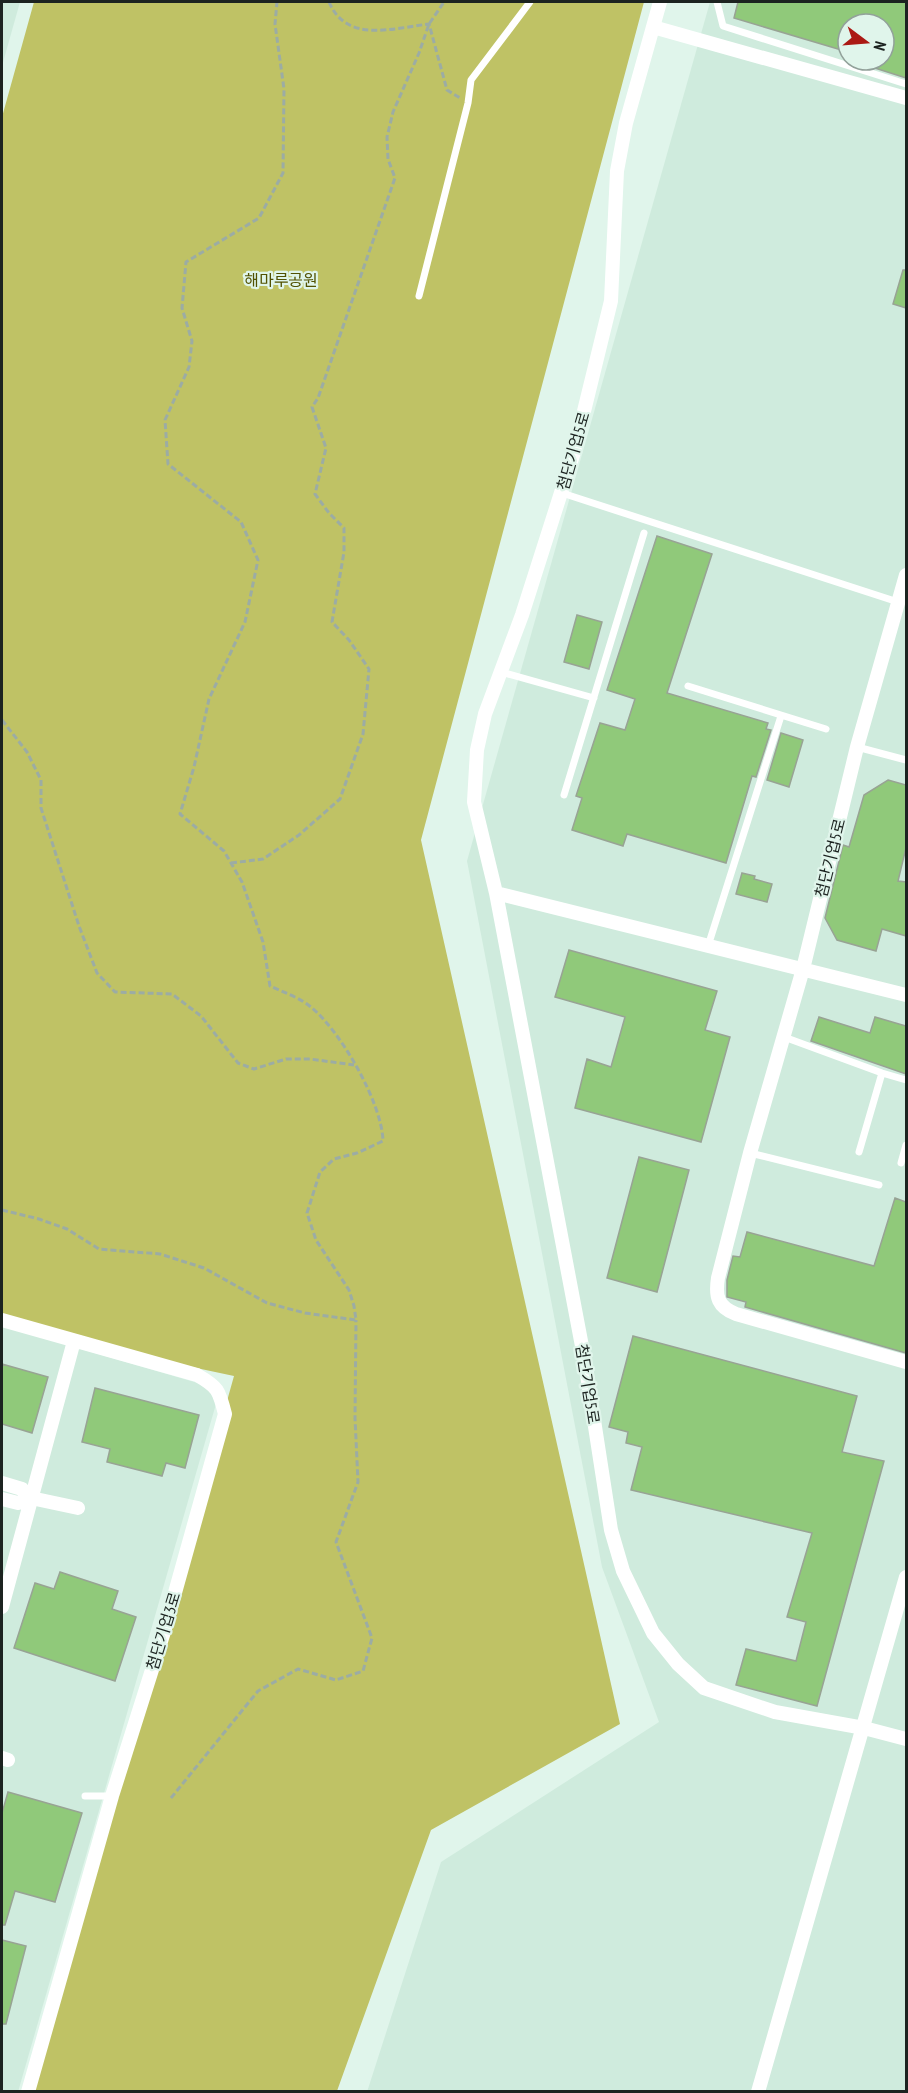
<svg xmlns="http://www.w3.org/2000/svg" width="908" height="2093" viewBox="0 0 908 2093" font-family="'PT Sans Narrow','Noto Sans KR',sans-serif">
<rect width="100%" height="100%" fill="#e0f5eb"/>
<!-- built -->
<path fill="#cfebdd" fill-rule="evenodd" d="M 2,2 L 20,2 L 2,66 Z
M 710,2 L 906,2 L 906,2091 L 367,2092 L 441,1862 L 659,1722 L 602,1567 L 467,861 ZM 848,24 L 884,24 L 884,60 L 848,60 Z
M 2,1326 L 208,1386 L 216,1404 L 18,2092 L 2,2091 Z"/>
<!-- green -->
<path fill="#bfc265" d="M 34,2 L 644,2 L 421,840 L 620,1724 L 431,1830 L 337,2091 L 34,2091 L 234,1376 L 74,1342 L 2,1319 L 2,117 Z"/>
<!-- building -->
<path fill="#90c97a" stroke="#98a394" stroke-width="1.5" d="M 738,2 L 906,2 L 906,78 L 853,61 L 884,60 L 884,24 L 848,24 L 848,52 L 734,18 Z
M 903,270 L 906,270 L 906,308 L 893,304 Z
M 657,536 L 712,554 L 667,693 L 768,723 L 766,729 L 771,730 L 756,777 L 752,776 L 726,863 L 627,834 L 623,846 L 572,830 L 582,798 L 576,796 L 600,723 L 625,730 L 635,699 L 607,690 Z
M 577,615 L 602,622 L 589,669 L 564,662 Z
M 781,733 L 803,740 L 789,787 L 767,780 Z
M 888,780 L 906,785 L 906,848 L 898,881 L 906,882 L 906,936 L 882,929 L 876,951 L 837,940 L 825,918 L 843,845 L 849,847 L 864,795 Z
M 742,873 L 755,876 L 754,879 L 772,884 L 767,902 L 736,894 Z
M 569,950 L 717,991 L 705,1030 L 730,1037 L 701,1142 L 575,1108 L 587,1059 L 611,1067 L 625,1017 L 555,997 Z
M 819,1017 L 870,1033 L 875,1017 L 906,1026 L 906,1074 L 811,1041 Z
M 639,1157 L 689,1170 L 657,1292 L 607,1278 Z
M 895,1198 L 906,1202 L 906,1353 L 745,1307 L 746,1302 L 727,1297 L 727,1280 L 733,1256 L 740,1257 L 747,1232 L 874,1266 Z
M 633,1336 L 857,1396 L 842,1452 L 884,1461 L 817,1706 L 736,1685 L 746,1649 L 796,1661 L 806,1622 L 787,1617 L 812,1533 L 631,1490 L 642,1447 L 626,1443 L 628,1432 L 609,1427 Z
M 2,1364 L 48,1377 L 32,1433 L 2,1424 Z
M 95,1388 L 199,1415 L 185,1468 L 166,1463 L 162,1476 L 107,1462 L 110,1449 L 82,1442 Z
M 60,1572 L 118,1591 L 112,1609 L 136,1617 L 115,1681 L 14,1648 L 35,1583 L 54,1589 Z
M 8,1792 L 82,1813 L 55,1902 L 15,1891 L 5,1925 L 2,1925 L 2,1813 Z
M 2,1940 L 26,1946 L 6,2024 L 2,2024 Z"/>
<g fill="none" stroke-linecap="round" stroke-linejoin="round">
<!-- path -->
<path stroke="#9caca4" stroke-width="3" stroke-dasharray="6 3" stroke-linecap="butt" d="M 329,2 C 347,44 393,28 429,24 L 447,90 L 460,98
M 2,720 L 27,752 L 41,780 L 41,808 L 79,926 L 97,973 L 115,992 L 172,994 L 201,1016 L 238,1063 L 254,1069 L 286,1059 L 310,1059 L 354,1065
M 231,863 L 263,859 L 299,835 L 340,799 L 363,734 L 369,669 L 349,640 L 332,622 L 344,552 L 344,528 L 329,513 L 315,494 L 326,448 L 312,407 L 318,398 L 395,178 L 388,159 L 387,137 L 393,112 L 419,53 L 429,24 L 444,2
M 2,1210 L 39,1219 L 67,1229 L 99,1249 L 160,1254 L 204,1268 L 267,1303 L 305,1313 L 356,1320 L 354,1306 L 349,1290 L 316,1240 L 307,1213 L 320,1172 L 334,1159 L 357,1153 L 383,1141 C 382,1103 341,1032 312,1008 C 301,998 283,992 270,986 L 263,942 L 242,882 L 224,851 L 180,814 L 194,767 L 209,699 L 245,622 L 258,560 L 241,522 L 168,464 L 165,420 L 189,367 L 192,341 L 182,308 L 186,262 L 259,218 L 283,173 L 284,89 L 275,24 L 277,2
M 171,1798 L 258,1691 L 298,1669 L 336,1680 L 363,1671 L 372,1638 L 336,1542 L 358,1482 L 355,1418 L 356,1320"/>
<!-- service -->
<path stroke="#fff" stroke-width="7" d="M 717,2 L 723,26 L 906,84
M 419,296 L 468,103 L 471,80 L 530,2
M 562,493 L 898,602
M 501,672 L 594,698
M 688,686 L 826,729
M 857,747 L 906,760
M 564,795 L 644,533
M 708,946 L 781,716
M 784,1037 L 882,1073 L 906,1080
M 859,1152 L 882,1073
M 750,1153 L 879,1185
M 901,1163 L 906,1145
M 85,1796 L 112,1796"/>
<!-- minor -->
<path stroke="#fff" stroke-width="14" d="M 660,2 L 626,123 L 617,171 L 611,301 L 574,452 L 522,615 L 485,714 L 477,750 L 474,802 L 496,893 L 585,1362 L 611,1530 L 623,1571 L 653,1633 L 678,1664 L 704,1688 L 775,1712 L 864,1728 L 906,1739
M 653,27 L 906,98
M 906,575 L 857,747 L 803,969 L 750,1153 L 718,1278 C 715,1297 718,1307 736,1314 L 906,1362
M 496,893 L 906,995
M 2,1320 L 197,1375 C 218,1387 219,1390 225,1414 L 164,1632 L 112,1796 L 28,2092
M 2,1483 L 22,1489 L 29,1500 L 18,1503 L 2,1499
M 31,1498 L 78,1508
M 2,1607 L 74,1341
M 2,1758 L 8,1760
M 758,2092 L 906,1577"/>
</g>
<g text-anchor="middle" stroke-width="4.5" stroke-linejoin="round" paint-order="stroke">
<!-- park labels -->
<g font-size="16" fill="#525203" stroke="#e0f5eb">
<text x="281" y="286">해마루공원</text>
</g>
<!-- street labels -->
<g font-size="16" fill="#1c2320" stroke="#e0f5eb">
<text transform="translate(573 451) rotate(-74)" y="6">첨단기업5로</text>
<text transform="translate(830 858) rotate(-76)" y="6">첨단기업5로</text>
<text transform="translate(588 1384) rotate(81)" y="6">첨단기업5로</text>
<text transform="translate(163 1631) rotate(-73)" y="6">첨단기업3로</text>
</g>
</g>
<!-- border -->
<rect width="908" height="2093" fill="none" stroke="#1c2320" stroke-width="6"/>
<!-- north arrow -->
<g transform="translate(866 42) rotate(106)"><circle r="28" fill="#e0f5eb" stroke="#92a19a" stroke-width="1.5"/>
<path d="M0-4.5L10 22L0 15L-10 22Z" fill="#ab1914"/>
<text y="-9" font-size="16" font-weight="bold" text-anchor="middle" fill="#1c2320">N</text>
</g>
</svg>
